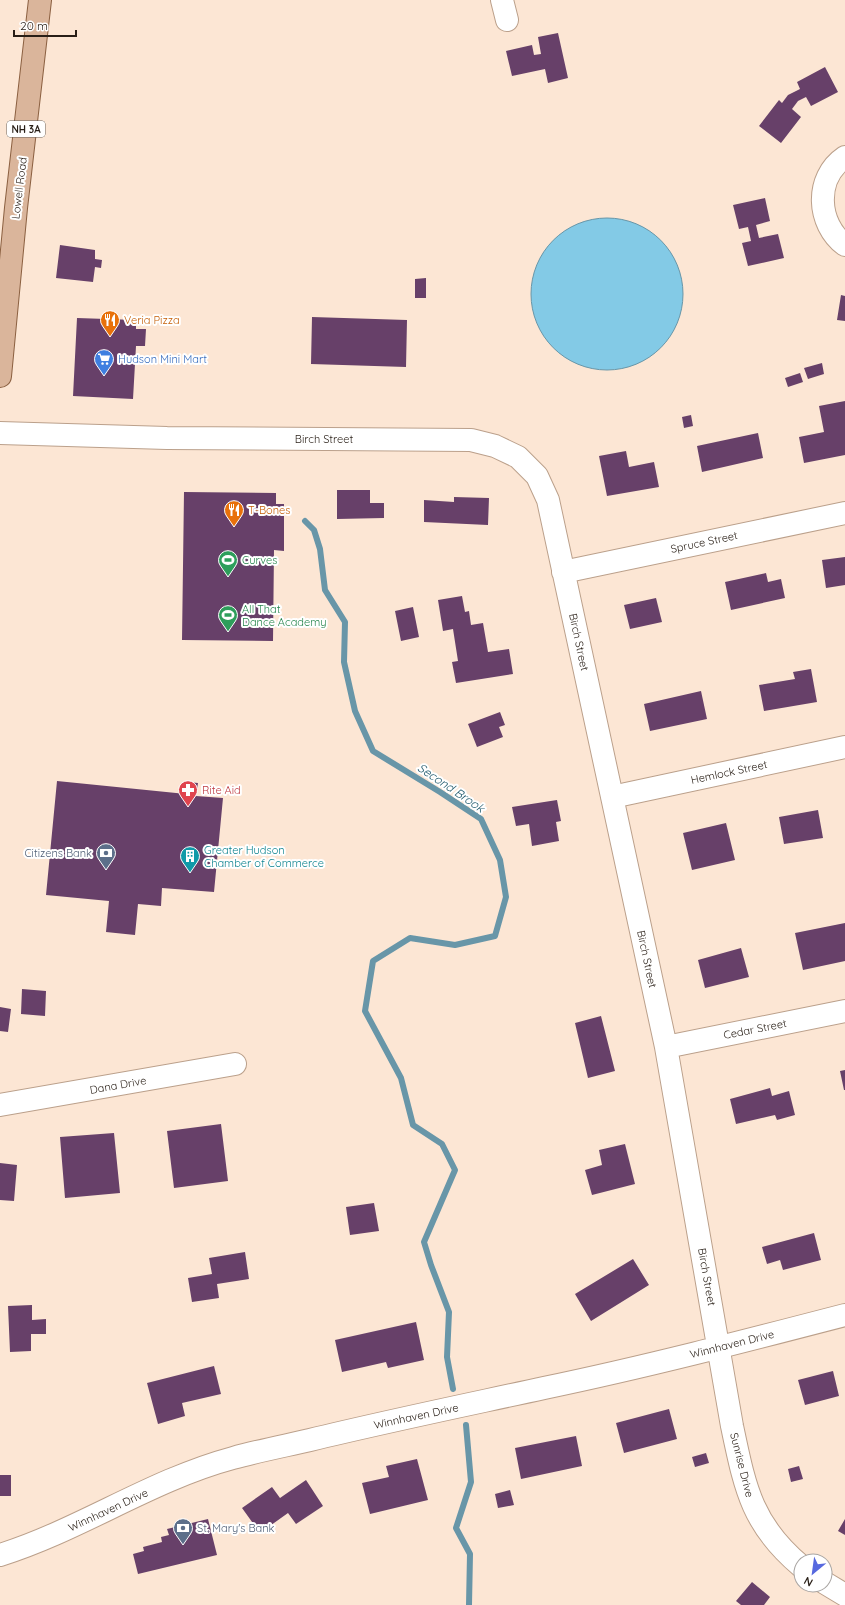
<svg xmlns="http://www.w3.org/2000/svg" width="845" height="1605" viewBox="0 0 845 1605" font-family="Quicksand,sans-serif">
<rect width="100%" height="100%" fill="#fce6d4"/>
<!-- water -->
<path fill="#83cae6" stroke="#6896a8" d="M531 294a76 76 0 1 1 152 0a76 76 0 1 1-152 0Z"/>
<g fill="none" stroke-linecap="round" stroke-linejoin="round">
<!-- stream -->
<path stroke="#6896a8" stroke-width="6" d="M 305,521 L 314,530 L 320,549 L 325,590 L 345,622 L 344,662 L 355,711 L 373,751 L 440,792 L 481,819 L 500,860 L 506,897 L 495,936 L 455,945 L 410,938 L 373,961 L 365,1011 L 401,1078 L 413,1125 L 442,1144 L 455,1170 L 424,1242 L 431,1265 L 449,1312 L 447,1357 L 453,1389
M 466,1425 L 471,1482 L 456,1528 L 470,1554 L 469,1605"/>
</g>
<!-- building -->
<path fill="#674069" d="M 558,33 L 568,78 L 548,83 L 545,69 L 512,76 L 506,51 L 532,45 L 534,55 L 541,54 L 538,37 Z
M 825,67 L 838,92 L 811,106 L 806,97 L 798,101 L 792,109 L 801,117 L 781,143 L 759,126 L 779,100 L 782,103 L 788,95 L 800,89 L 797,82 Z
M 765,198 L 770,221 L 756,225 L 759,238 L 778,234 L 784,258 L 748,266 L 742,243 L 751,241 L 748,227 L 739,229 L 733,205 Z
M 60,245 L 95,250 L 95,259 L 102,260 L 101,268 L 95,267 L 93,282 L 56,278 Z
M 426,278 L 426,298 L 415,298 L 415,279 Z
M 841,295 L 845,296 L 845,321 L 837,320 Z
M 312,317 L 407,320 L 406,367 L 311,364 Z
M 77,318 L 136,320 L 136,329 L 146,329 L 145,346 L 136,346 L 133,399 L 73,396 Z
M 822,363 L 824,374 L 808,379 L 804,368 Z
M 800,373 L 803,382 L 788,387 L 785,378 Z
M 845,401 L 845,455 L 804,463 L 799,437 L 824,432 L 819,406 Z
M 691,415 L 693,426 L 684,428 L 682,417 Z
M 758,433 L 763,458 L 702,472 L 697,446 Z
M 626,451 L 629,467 L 654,462 L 659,487 L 607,496 L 599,456 Z
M 337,490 L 370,490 L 370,503 L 384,503 L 384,518 L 337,519 Z
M 184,492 L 276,493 L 276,504 L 284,504 L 284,551 L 274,550 L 273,641 L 182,640 Z
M 454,497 L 489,498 L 488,525 L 424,522 L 424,500 L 454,502 Z
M 845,557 L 845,585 L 826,588 L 822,560 Z
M 766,573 L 768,582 L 781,579 L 785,598 L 731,610 L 725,582 Z
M 462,596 L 465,612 L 469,611 L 471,625 L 483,623 L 488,652 L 509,649 L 513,674 L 456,683 L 452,662 L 458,661 L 453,629 L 443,631 L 438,600 Z
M 656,598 L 662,622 L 630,629 L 624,605 Z
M 413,607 L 419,637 L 401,641 L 395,611 Z
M 811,669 L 817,702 L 764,711 L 759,685 L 795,679 L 793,672 Z
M 701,691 L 707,719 L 650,731 L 644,704 Z
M 500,712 L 505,725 L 499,727 L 503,737 L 477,747 L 468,724 Z
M 57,781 L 186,794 L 187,782 L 198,783 L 196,796 L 223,798 L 214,892 L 162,888 L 161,906 L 138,904 L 135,935 L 106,932 L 109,901 L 46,895 Z
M 557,800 L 561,821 L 556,822 L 559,841 L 532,846 L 529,824 L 516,826 L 512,807 Z
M 818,810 L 823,838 L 784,844 L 779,817 Z
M 726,823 L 735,860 L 692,870 L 683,833 Z
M 845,923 L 845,961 L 803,970 L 795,933 Z
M 741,948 L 749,977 L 705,988 L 698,960 Z
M 22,989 L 46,991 L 45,1016 L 21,1014 Z
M 0,1007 L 11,1009 L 8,1032 L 0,1031 Z
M 601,1016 L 615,1071 L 588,1078 L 575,1023 Z
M 845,1070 L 845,1090 L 844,1090 L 840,1071 Z
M 770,1088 L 772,1096 L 789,1091 L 795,1115 L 777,1120 L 775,1115 L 736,1124 L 730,1099 Z
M 221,1124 L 228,1181 L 174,1188 L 167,1131 Z
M 114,1133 L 120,1193 L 65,1198 L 60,1137 Z
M 625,1144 L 635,1184 L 592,1195 L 585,1170 L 602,1165 L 599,1150 Z
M 0,1163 L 17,1165 L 14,1201 L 0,1200 Z
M 374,1203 L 379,1231 L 350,1235 L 346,1207 Z
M 814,1233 L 821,1260 L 783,1270 L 780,1260 L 767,1264 L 762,1247 Z
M 245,1252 L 249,1279 L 217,1284 L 219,1298 L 192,1302 L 188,1278 L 212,1274 L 209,1258 Z
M 633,1259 L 649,1285 L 591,1321 L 575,1294 Z
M 32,1305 L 32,1320 L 46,1319 L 46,1334 L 31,1334 L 31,1351 L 10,1352 L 8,1306 Z
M 416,1322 L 424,1360 L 388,1368 L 386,1362 L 342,1372 L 335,1340 Z
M 214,1366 L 221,1394 L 182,1403 L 185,1416 L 158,1424 L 147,1383 Z
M 833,1371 L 839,1396 L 805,1405 L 798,1380 Z
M 669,1409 L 677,1439 L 624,1453 L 616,1423 Z
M 576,1436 L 582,1466 L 521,1479 L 515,1448 Z
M 706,1453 L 709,1463 L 695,1467 L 692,1457 Z
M 417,1459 L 428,1500 L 370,1514 L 362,1483 L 389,1477 L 386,1466 Z
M 799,1466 L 803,1479 L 791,1482 L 788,1469 Z
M 0,1475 L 11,1475 L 11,1496 L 0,1496 Z
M 306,1480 L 323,1506 L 296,1524 L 288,1513 L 260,1533 L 242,1508 L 272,1487 L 280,1498 Z
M 510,1490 L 514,1505 L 498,1508 L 495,1494 Z
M 208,1519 L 217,1555 L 138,1574 L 133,1554 L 144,1551 L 143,1547 L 162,1542 L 161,1537 L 169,1535 L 167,1529 Z
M 845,1519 L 845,1535 L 838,1531 Z
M 752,1582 L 770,1597 L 764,1605 L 741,1605 L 736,1601 Z"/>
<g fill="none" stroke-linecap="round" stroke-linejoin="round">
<defs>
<path id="street" d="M 502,0 L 507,20
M 845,157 C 814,178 817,224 845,245
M 0,433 L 167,438 L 471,440 L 495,446 L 518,457 L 537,476 L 548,500 L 666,1047 L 732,1426 C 745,1487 751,1524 801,1566
M 563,572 L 845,513
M 612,797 L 845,747
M 666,1047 L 845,1011
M 0,1105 L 235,1064
M 0,1555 C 80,1530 151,1480 233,1458 C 258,1451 284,1446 310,1440 C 388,1421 466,1405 544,1388 C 645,1367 745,1341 845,1315
M 825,1583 L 845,1595"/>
<path id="primary" d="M 0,376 L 16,208 L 40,0"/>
</defs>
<!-- street casing -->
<use href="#street" stroke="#bba08b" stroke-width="24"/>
<!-- primary casing -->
<use href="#primary" stroke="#8b6041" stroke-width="24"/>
<!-- street -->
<use href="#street" stroke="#fff" stroke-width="22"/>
<!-- primary -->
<use href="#primary" stroke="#dab59b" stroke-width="22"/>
</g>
<!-- icons -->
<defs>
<symbol id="restaurant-pin" viewBox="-11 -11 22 30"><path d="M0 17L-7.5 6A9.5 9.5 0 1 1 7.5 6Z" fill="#e8710a" stroke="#fff"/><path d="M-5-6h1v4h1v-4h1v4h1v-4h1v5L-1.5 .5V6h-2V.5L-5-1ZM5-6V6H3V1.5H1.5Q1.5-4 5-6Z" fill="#fff"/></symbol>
<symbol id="supermarket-pin" viewBox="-11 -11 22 30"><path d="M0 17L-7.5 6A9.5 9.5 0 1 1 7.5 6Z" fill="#3f7fe0" stroke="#fff"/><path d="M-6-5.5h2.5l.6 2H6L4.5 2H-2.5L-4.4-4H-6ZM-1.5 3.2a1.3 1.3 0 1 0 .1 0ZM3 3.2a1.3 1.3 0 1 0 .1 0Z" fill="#fff"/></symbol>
<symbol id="stadium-pin" viewBox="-11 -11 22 30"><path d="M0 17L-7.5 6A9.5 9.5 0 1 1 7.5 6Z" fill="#2e9e5b" stroke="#fff"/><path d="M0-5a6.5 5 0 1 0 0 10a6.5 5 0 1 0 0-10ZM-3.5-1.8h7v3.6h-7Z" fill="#fff"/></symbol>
<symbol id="pharmacy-pin" viewBox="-11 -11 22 30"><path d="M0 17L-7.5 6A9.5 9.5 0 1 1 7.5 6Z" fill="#e0444e" stroke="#fff"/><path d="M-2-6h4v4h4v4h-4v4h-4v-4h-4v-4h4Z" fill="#fff"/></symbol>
<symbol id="bank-pin" viewBox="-11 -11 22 30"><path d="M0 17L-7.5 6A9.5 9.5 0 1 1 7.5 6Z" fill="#5c6f8a" stroke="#fff"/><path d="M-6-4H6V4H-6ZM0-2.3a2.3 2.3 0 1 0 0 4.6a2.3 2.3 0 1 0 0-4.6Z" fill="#fff"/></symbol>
<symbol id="building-pin" viewBox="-11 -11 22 30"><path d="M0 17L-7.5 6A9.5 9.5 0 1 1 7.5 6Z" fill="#0f9aa8" stroke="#fff"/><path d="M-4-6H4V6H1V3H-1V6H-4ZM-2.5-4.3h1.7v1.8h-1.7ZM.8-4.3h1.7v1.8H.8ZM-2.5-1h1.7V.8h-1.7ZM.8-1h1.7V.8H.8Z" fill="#fff"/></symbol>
</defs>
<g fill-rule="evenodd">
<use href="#restaurant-pin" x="99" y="309" width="22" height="30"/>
<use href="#supermarket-pin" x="93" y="348" width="22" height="30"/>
<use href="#restaurant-pin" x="223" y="499" width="22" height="30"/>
<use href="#stadium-pin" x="217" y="549" width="22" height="30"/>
<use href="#stadium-pin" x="217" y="604" width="22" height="30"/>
<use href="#pharmacy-pin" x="177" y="779" width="22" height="30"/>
<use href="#bank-pin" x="95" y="842" width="22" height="30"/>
<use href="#building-pin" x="179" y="845" width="22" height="30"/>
<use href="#bank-pin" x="172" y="1517" width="22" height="30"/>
</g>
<g text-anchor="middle" stroke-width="4" stroke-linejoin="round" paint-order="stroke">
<!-- shield labels -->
<rect fill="#fff" stroke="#68625c" stroke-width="1" x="7" y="121" width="38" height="16" rx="3"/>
<g font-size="10" font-weight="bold" fill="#281e16">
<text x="26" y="133">NH 3A</text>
</g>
<!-- street labels -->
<g font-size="11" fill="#281e16" stroke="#fff">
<text transform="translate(19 188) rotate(-83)" y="4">Lowell Road</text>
<text x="324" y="443">Birch Street</text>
<text transform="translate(704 542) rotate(-12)" y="4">Spruce Street</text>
<text transform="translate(579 642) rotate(78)" y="4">Birch Street</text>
<text transform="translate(729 772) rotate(-12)" y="4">Hemlock Street</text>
<text transform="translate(647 959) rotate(78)" y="4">Birch Street</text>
<text transform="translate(755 1029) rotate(-11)" y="4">Cedar Street</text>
<text transform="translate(118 1085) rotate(-10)" y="4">Dana Drive</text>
<text transform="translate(707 1277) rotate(80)" y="4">Birch Street</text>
<text transform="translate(732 1344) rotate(-14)" y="4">Winnhaven Drive</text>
<text transform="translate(416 1416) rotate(-12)" y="4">Winnhaven Drive</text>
<text transform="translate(742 1465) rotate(76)" y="4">Sunrise Drive</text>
<text transform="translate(108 1510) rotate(-25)" y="4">Winnhaven Drive</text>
</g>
<!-- food labels -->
<g font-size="11" fill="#c56008" stroke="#fff" text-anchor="start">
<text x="124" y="324">Veria Pizza</text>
<text x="248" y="514">T-Bones</text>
</g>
<!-- shop labels -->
<g font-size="11" fill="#366cbe" stroke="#fff" text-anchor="start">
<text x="118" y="363">Hudson Mini Mart</text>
</g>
<!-- leisure labels -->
<g font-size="11" fill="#27864d" stroke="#fff" text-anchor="start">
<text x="242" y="564">Curves</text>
<text x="242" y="613">All That<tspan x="242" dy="13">Dance Academy</tspan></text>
</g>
<!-- health labels -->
<g font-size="11" fill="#be3a42" stroke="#fff" text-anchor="start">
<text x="202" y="794">Rite Aid</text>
</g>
<!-- culture labels -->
<g font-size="11" fill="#0d838f" stroke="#fff" text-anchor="start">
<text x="204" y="854">Greater Hudson<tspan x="204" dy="13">Chamber of Commerce</tspan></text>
</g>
<!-- service labels -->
<g font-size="11" fill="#4e5e75" stroke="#fff" text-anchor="end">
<text x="92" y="857">Citizens Bank</text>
<text x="197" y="1532" text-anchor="start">St. Mary's Bank</text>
</g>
<!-- water labels -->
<g font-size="12" font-style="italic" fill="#225b6e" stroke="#fff">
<text transform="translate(451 788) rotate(34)" y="4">Second Brook</text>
</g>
</g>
<!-- north arrow -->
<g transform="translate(813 1573) rotate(209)"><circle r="19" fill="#ffffff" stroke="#a9a5a2"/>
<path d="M0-3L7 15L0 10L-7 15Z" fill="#5769df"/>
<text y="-6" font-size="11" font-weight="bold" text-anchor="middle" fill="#281e16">N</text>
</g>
<!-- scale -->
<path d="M14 30v6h62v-6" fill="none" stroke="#281e16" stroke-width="2"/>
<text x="20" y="30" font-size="12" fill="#281e16" stroke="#ffffff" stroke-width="3" paint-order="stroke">20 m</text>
</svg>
